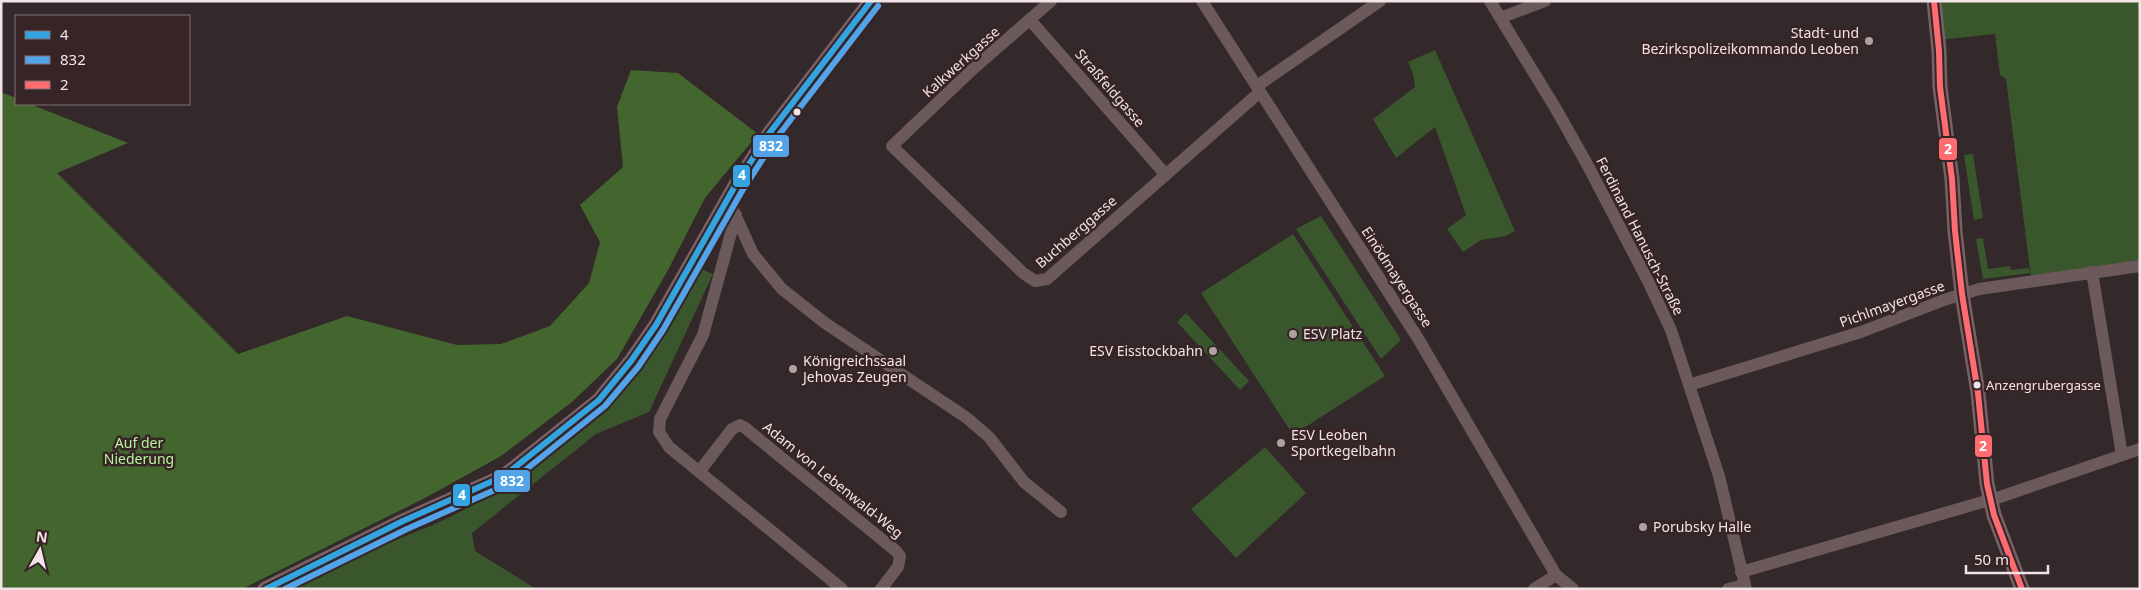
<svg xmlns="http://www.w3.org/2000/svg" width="2141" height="590" viewBox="0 0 2141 590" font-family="'Noto Sans',sans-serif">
<rect width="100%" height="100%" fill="#33282a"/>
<!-- green -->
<path fill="#3a562c" d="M 1934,1 L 2140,1 L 2140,261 L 2031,278 L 2006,79 L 2000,75 L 1995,34 L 1938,40 Z
M 1435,50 L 1515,231 L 1506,236 L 1481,240 L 1463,252 L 1447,229 L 1466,215 L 1435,127 L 1396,158 L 1373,119 L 1415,87 L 1413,74 L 1408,62 Z
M 1973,154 L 1983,218 L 1974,220 L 1964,155 Z
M 1321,216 L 1401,340 L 1381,359 L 1296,229 Z
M 1293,234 L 1385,376 L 1293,435 L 1201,293 Z
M 1983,238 L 1988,269 L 2010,266 L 2011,270 L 2029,268 L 2030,273 L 1983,279 L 1976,239 Z
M 699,268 L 713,274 L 649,412 L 596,434 L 472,533 L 475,551 L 536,589 L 287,589 L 365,552 L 433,525 L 496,494 L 559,447 L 624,391 L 659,342 Z
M 1186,313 L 1249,381 L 1240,390 L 1177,322 Z
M 1265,447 L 1306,493 L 1236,558 L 1191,509 Z"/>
<!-- forest -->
<path fill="#42662d" d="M 631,70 L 678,73 L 758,134 L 705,198 L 668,270 L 617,359 L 572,402 L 501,456 L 425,498 L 242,589 L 1,589 L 1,92 L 16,98 L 16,104 L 30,104 L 128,143 L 57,173 L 238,354 L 347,316 L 457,345 L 501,344 L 550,326 L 589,283 L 600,242 L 580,205 L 623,167 L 617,107 Z"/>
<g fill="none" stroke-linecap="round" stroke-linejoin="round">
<!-- minor -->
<path stroke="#6b595c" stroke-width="12" d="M 1051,1 L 973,69 L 892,146 L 1023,273 L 1035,281 L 1047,279 L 1260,92
M 1202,1 L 1419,340 L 1556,575
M 1490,1 L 1556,109 L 1587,164 L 1648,281 L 1671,330 L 1719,476 L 1746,589
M 1500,18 L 1545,1
M 1030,20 L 1166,175
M 1257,86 L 1380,1
M 734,212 L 753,254 L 782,289 L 825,323 L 967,418 L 989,437 L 1024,482 L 1061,512
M 736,215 L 703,335 L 660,419 L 659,432 L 669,447 L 842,589
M 2092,272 L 2122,455
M 1689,385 L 1861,332 L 1944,300 L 1979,289 L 2140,266
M 699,472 L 732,429 L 740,425 L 744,427 L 896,551 L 900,556 L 898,567 L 881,589
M 1741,572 L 2000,497 L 2140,449
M 1534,589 L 1556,575 L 1573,589
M 1728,589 L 1744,585"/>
<!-- major -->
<path stroke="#786066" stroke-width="15" d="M 1934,1 L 1939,51 L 1940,87 L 1952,179 L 1955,231 L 1962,294 L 1978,393 L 1987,484 L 1994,515 L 2022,589
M 265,589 L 403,521 L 504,476 L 599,400 L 631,361 L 656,325 L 735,186 L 768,135 L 871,1"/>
<defs>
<path id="bus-1" d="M 266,589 L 403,521 L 504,476 L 599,400 L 631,361 L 656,325 L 735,186 L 768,135 L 871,1"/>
<path id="bus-2" d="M 285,589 L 407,529 L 508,484 L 605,406 L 638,367 L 663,330 L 742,191 L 775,140 L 878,6"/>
<path id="bus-3" d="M 1934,1 L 1939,51 L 1940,87 L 1952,179 L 1955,231 L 1962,294 L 1978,393 L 1987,484 L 1994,515 L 2022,589"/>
</defs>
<!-- bus-1 casing -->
<use href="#bus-1" stroke="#372427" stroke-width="10"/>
<!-- bus-2 casing -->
<use href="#bus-2" stroke="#372427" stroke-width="10"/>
<!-- bus-3 casing -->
<use href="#bus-3" stroke="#372427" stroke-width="10"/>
<!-- bus-1 -->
<use href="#bus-1" stroke="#33a4df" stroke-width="6"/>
<!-- bus-2 -->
<use href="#bus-2" stroke="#53a3e8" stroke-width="6"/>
<!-- bus-3 -->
<use href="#bus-3" stroke="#fc6c70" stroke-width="6"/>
</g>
<!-- markers -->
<g fill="#afa2a4" stroke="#372427" stroke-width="2">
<circle cx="1869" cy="41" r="5"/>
<circle cx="1293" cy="334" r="5"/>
<circle cx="1213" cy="351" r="5"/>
<circle cx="793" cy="369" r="5"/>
<circle cx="1281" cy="443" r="5"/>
<circle cx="1643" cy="527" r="5"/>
</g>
<g fill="#f2e4e6" stroke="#372427" stroke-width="2">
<circle cx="797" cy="112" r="4.5"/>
<circle cx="1977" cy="385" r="4.5"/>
</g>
<g text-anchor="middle" stroke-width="5" stroke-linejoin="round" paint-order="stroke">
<!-- bus labels -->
<g font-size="13" fill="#f2e4e6" stroke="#372427" text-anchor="start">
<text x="1986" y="390">Anzengrubergasse</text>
</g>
<!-- poi labels -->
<g font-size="14" fill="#f2e4e6" stroke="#372427" text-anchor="start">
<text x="1859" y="38" text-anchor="end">Stadt- und<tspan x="1859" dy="16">Bezirkspolizeikommando Leoben</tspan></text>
<text x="1303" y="339">ESV Platz</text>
<text x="1203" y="356" text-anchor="end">ESV Eisstockbahn</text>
<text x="803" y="366">Königreichssaal<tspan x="803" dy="16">Jehovas Zeugen</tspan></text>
<text x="1291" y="440">ESV Leoben<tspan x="1291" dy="16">Sportkegelbahn</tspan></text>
<text x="1653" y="532">Porubsky Halle</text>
</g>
<!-- street labels -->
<g font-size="14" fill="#f2e4e6" stroke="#372427">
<text transform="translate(961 62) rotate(-42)" y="5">Kalkwerkgasse</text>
<text transform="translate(1110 88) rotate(49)" y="5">Straßfeldgasse</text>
<text transform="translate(1076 232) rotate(-41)" y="5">Buchberggasse</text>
<text transform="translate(1640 236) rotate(63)" y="5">Ferdinand Hanusch-Straße</text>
<text transform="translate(1397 277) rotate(57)" y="5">Einödmayergasse</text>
<text transform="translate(1892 304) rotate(-20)" y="5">Pichlmayergasse</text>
<text transform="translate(833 480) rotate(39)" y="5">Adam von Lebenwald-Weg</text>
</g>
<!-- park labels -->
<g font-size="14" fill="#b6f69a" stroke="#372427">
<text x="139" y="448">Auf der<tspan x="139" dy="16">Niederung</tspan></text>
</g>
</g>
<g stroke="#372427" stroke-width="2">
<rect x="752" y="134" width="38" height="24" rx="5" fill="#53a3e8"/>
<rect x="1938" y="137" width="20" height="24" rx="5" fill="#fc6c70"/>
<rect x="732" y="164" width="19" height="24" rx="5" fill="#33a4df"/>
<rect x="1974" y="434" width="19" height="24" rx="5" fill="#fc6c70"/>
<rect x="493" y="469" width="38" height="24" rx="5" fill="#53a3e8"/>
<rect x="452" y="483" width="19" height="24" rx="5" fill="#33a4df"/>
</g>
<g font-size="14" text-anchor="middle" font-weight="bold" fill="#fff">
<text x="771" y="151">832</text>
<text x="1948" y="154">2</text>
<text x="742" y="180">4</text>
<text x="1983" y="451">2</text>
<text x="512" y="486">832</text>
<text x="462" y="500">4</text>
</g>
<!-- border -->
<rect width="2141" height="590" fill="none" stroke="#f2e4e6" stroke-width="5"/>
<!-- legend -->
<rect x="15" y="15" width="175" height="90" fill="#372427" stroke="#827173"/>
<rect x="25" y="31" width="25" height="8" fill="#33a4df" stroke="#827173"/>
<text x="60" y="40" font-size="15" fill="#f2e4e6">4</text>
<rect x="25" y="56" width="25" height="8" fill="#53a3e8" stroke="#827173"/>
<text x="60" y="65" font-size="15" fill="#f2e4e6">832</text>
<rect x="25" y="81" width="25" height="8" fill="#fc6c70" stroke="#827173"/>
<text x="60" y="90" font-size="15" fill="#f2e4e6">2</text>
<!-- north arrow -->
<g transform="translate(40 550) rotate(8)" stroke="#372427" stroke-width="4" paint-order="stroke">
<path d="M0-4L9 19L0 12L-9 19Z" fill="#f2e4e6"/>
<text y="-8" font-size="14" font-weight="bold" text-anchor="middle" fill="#f2e4e6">N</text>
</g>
<!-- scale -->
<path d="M1966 565v8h82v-8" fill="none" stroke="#f2e4e6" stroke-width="2.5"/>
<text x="1974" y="565" font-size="15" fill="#f2e4e6" stroke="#372427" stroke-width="4" paint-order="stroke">50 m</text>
</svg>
